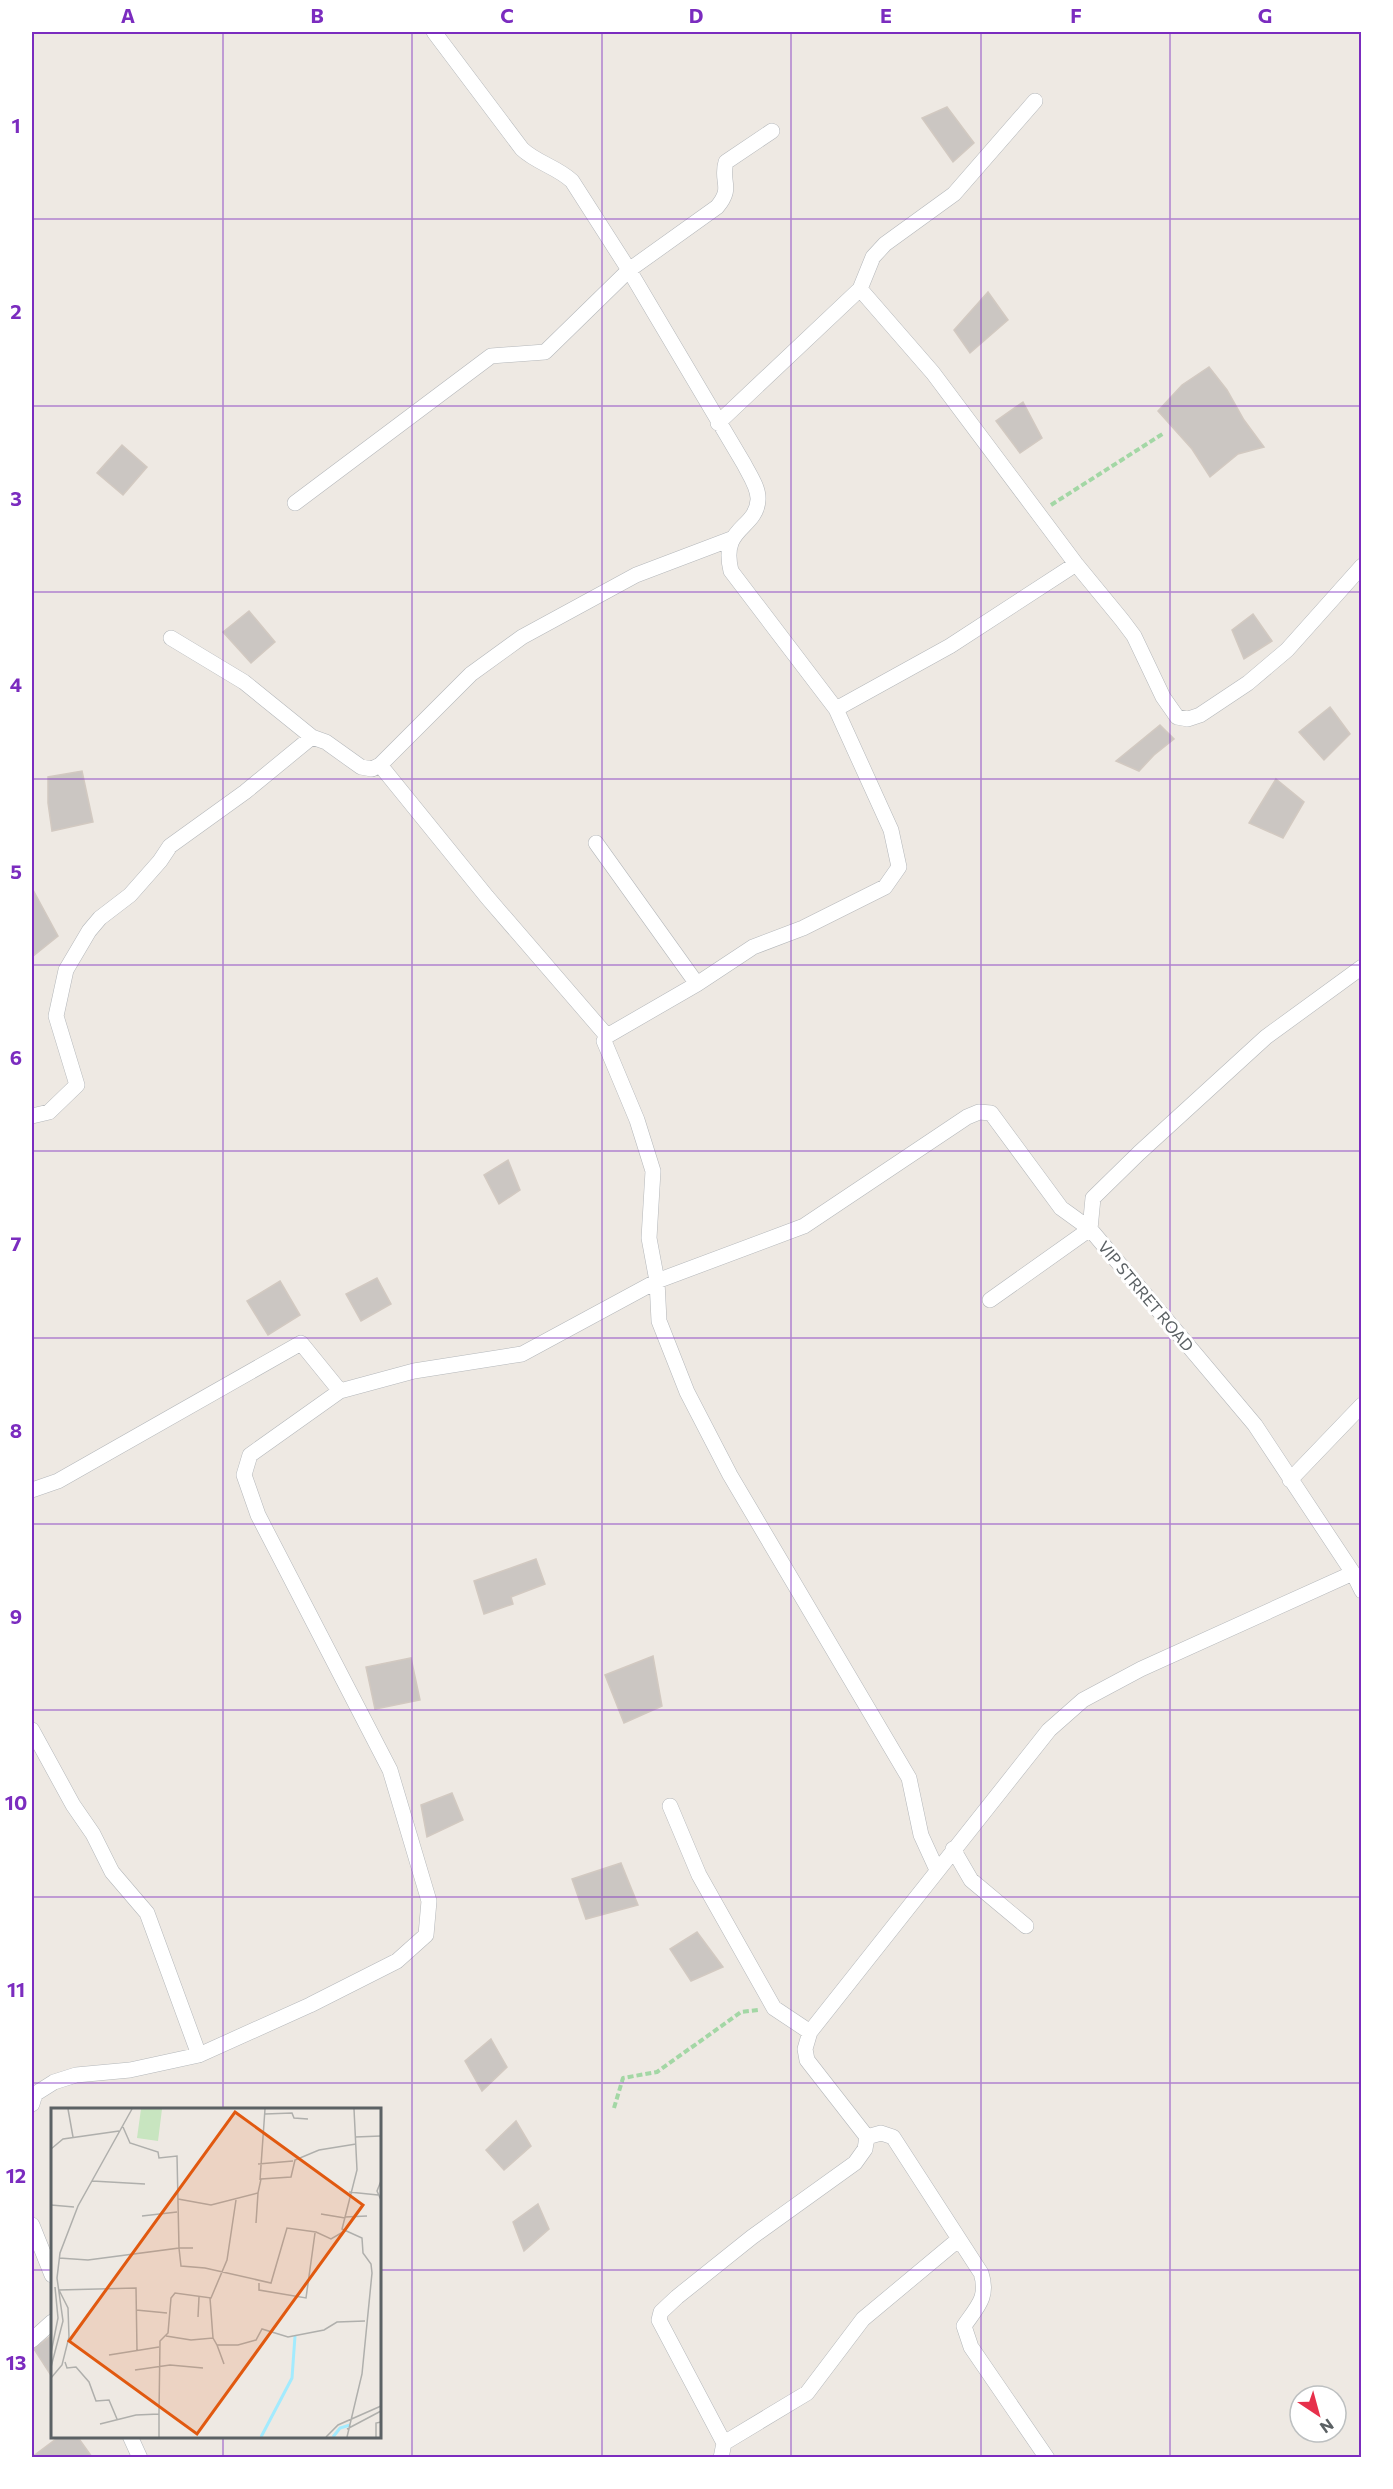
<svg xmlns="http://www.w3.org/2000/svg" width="1393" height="2489" viewBox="0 0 1393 2489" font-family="Commissioner,sans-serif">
<rect width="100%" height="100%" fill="#eee9e3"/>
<!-- building -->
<path fill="#cbc6c2" stroke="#d2c9c1" stroke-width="1.5" d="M 947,107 L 974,143 L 953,162 L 922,118 Z
M 988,292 L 1008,320 L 970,353 L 954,330 Z
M 1209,367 L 1227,390 L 1244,420 L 1264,447 L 1238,454 L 1210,477 L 1192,449 L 1158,411 L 1182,385 Z
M 1023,402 L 1042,438 L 1020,453 L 996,421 Z
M 122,445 L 147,467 L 123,495 L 97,473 Z
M 249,611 L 275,642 L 251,663 L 223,632 Z
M 1253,614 L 1272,641 L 1244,659 L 1232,630 Z
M 1330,707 L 1350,734 L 1324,760 L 1299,732 Z
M 1160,725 L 1174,739 L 1154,755 L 1139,771 L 1116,761 Z
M 82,771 L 93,822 L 52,831 L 48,803 L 48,777 Z
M 1276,779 L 1304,802 L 1283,838 L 1249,823 Z
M 32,888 L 58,936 L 32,957 Z
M 508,1160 L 520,1190 L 499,1204 L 484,1175 Z
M 377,1278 L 391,1304 L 361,1321 L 346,1294 Z
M 280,1281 L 300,1315 L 268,1335 L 247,1301 Z
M 536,1559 L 545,1584 L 511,1597 L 513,1604 L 484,1614 L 474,1581 Z
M 653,1656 L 662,1706 L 624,1723 L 605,1675 Z
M 411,1658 L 420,1700 L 375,1709 L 366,1667 Z
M 452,1793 L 463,1820 L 427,1837 L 421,1805 Z
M 621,1863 L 638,1905 L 586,1919 L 572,1879 Z
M 697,1932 L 723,1967 L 691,1981 L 670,1949 Z
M 491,2039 L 507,2067 L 482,2091 L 465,2061 Z
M 516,2121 L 531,2146 L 504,2170 L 486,2150 Z
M 538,2204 L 549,2229 L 524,2251 L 513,2222 Z
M 52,2335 L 52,2377 L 34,2349 Z
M 60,2436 L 77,2436 L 92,2457 L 32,2457 Z"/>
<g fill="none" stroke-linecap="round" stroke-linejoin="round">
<defs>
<path id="street" d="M 434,32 L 522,149 C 537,163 557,167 572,181 L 629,270 L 744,464 C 749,474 759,488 758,500 C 756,530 720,526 731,571 L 836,709 L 891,830 L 899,867 L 885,887 L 803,928 L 753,947 L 697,984 L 607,1036 L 604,1041 L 637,1120 L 653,1171 L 649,1238 L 657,1281 L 659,1321 L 687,1392 L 730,1475 L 909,1778 L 921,1835 L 937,1870
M 860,289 L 933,373 L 1076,564 L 1122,620 L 1134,636 L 1163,697 L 1177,717 L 1188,719 L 1200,715 L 1248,683 L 1287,650 L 1362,566
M 718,423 L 860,289 L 873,257 L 885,244 L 954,194 L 1035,101
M 295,503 L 491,356 L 545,352 L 629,270 L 717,207 C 734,187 720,182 726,162 L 772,131
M 171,638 L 244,682 L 312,737
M 836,709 L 950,646 L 1076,564
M 380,765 L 487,897 L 607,1036
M 596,843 L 697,984
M 1362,967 L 1266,1037 L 1139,1153 L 1093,1198 L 1090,1229 L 1255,1425 L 1353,1573 L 1362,1591
M 32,1116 L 49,1112 L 77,1085 L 56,1016 L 66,970 L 89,931 L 100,918 L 130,895 L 160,861 L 170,846 L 245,792 L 312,737 L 326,742 L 361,767 L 372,769 L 380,765 L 471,674 L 522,637 L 636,575 L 731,539
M 1290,1480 L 1362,1405
M 32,1490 L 58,1481 L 301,1343 L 340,1391
M 32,1730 L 73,1805 L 93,1834 L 112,1872 L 147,1913 L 199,2055
M 670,1806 L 699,1875 L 774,2008 L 810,2032
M 953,1849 L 971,1880 L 1026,1926
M 32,2104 L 35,2094 L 54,2082 L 76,2075 L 130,2070 L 199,2055 L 310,2005 L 397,1961 L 426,1935 L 429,1901 L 390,1770 L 258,1515 L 244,1475 L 250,1455 L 340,1391 L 414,1371 L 522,1354 L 657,1281 L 804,1226 L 967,1117 L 979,1112 L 991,1113 L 1061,1208 L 1090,1229 L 990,1300
M 867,2137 L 881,2133 L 893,2137 L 981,2273 C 989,2297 977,2307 964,2326 L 971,2347 L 1047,2458
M 32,2225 L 52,2275
M 32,2340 L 52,2322
M 130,2436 L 140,2458
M 724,2443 L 807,2393 L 863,2319 L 959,2239
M 721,2458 L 724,2443 L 659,2320 L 661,2312 L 677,2297 L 752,2237 L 855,2163 L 865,2149 L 867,2137 L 807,2060 L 805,2049 L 810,2032 L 1049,1730 L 1083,1700 L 1141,1669 L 1353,1573"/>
</defs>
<!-- street casing -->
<use href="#street" stroke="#b4b7ba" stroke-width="16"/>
<!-- path -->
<path stroke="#a3d7a5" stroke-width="4" stroke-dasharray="6 3" stroke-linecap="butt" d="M 1051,505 L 1164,433
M 614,2108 L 623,2078 L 657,2072 L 741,2012 L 758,2010"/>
<!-- street -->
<use href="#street" stroke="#fff" stroke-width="15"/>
</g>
<!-- grid -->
<path fill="none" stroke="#7b2cbf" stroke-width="1.5" stroke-opacity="0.55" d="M 223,32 L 223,2110M 412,32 L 412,2458M 602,32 L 602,2458M 791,32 L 791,2458M 981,32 L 981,2458M 1170,32 L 1170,2458M 32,219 L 1362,219M 32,406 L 1362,406M 32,592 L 1362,592M 32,779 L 1362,779M 32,965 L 1362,965M 32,1151 L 1362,1151M 32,1338 L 1362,1338M 32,1524 L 1362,1524M 32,1710 L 1362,1710M 32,1897 L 1362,1897M 32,2083 L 1362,2083M 32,2270 L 52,2270M 380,2270 L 1362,2270M 223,2436 L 223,2458"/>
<g text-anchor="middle" stroke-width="6" stroke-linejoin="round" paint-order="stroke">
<!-- street labels -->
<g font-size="16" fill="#5b6164" stroke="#fff">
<text transform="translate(1146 1296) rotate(50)" y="6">VIP STRRET ROAD</text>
</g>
</g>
<!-- overview -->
<g transform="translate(51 2108)">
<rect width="330" height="330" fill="#eee9e3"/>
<path d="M 90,1 L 111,1 L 107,33 L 86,30 Z" fill="#c8e5c0"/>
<path fill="none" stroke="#a3ebfe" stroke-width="3" d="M 210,329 L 241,270 L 244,228M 282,329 L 289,320 L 299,317"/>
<path fill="none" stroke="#afafac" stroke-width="1.5" d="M 17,1 L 22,29M 214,6 L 241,5 L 243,10 L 257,11M 304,29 L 330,28M 0,41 L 12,31 L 68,23M 207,56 L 242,53M 209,72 L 214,1M 41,73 L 94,76M 330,73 L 326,83 L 330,92M 298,84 L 327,87M 127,91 L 160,97 L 207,85 L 210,71 L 240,69 L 244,52 L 268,42 L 305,36M 0,97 L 23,99M 270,106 L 294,110M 91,108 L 126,104M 294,109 L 316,108M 205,115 L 207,85M 142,140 L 128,140 L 130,158 L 154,160 L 220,175 L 236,120 L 265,124 L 280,131 L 292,124M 8,150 L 37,152 L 128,140 L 126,48 L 108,50 L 107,44 L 79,35 L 72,19M 208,175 L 208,182 L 255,190 L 264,125M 159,190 L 162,230M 85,202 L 116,205M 147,209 L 148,189M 115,228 L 140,232 L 162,230 L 166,237 L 187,237 L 205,232 L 211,221 L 237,229 L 273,222 L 286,214 L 314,213M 166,237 L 173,256M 0,245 L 7,210 L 4,179M 58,247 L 108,239M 14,254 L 16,260 L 25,259 L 38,274 L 45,293 L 58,292 L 66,311M 0,259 L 12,213 L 6,170 L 9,145 L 27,98 L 81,1M 84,262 L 119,257 L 152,260M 0,270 L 11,257 L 18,229 L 17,200 L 8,182 L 85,180 L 86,242M 49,316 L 85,307 L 108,306 L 109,233 L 117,225 L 120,190 L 124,185 L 160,190 L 176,152 L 185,92M 296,321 L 330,303M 108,329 L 108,306M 275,329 L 287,317 L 330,298M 296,329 L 311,266 L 321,165 L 320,156 L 312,145 L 311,130 L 291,121 L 306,62 L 303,1M 325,329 L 325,315 L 330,314"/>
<path fill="#e15910" fill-opacity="0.15" stroke="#e15910" stroke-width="3" d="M 184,4 L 312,97 L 146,326 L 18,233 Z"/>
<rect width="330" height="330" fill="none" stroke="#5b6164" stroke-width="3"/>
</g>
<!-- border -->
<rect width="1393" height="2489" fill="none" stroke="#ffffff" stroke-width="66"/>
<!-- north arrow -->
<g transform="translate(1318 2414) rotate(144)"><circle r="28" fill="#ffffff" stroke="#bdc0c1" stroke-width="1.5"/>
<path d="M0-4.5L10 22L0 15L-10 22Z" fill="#e7304b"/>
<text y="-9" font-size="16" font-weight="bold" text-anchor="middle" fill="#5b6164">N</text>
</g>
<rect x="33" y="33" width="1327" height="2423" fill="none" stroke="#7b2cbf" stroke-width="2"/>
<g font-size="20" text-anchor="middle" font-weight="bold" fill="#7b2cbf">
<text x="128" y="23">A</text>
<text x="317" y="23">B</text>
<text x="507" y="23">C</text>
<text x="696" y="23">D</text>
<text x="886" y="23">E</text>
<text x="1076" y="23">F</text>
<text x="1265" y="23">G</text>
<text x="16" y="133">1</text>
<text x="16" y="319">2</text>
<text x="16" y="506">3</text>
<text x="16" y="692">4</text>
<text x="16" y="879">5</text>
<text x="16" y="1065">6</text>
<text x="16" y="1251">7</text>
<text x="16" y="1438">8</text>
<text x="16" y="1624">9</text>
<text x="16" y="1810">10</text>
<text x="16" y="1997">11</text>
<text x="16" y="2183">12</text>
<text x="16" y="2370">13</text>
</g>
</svg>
